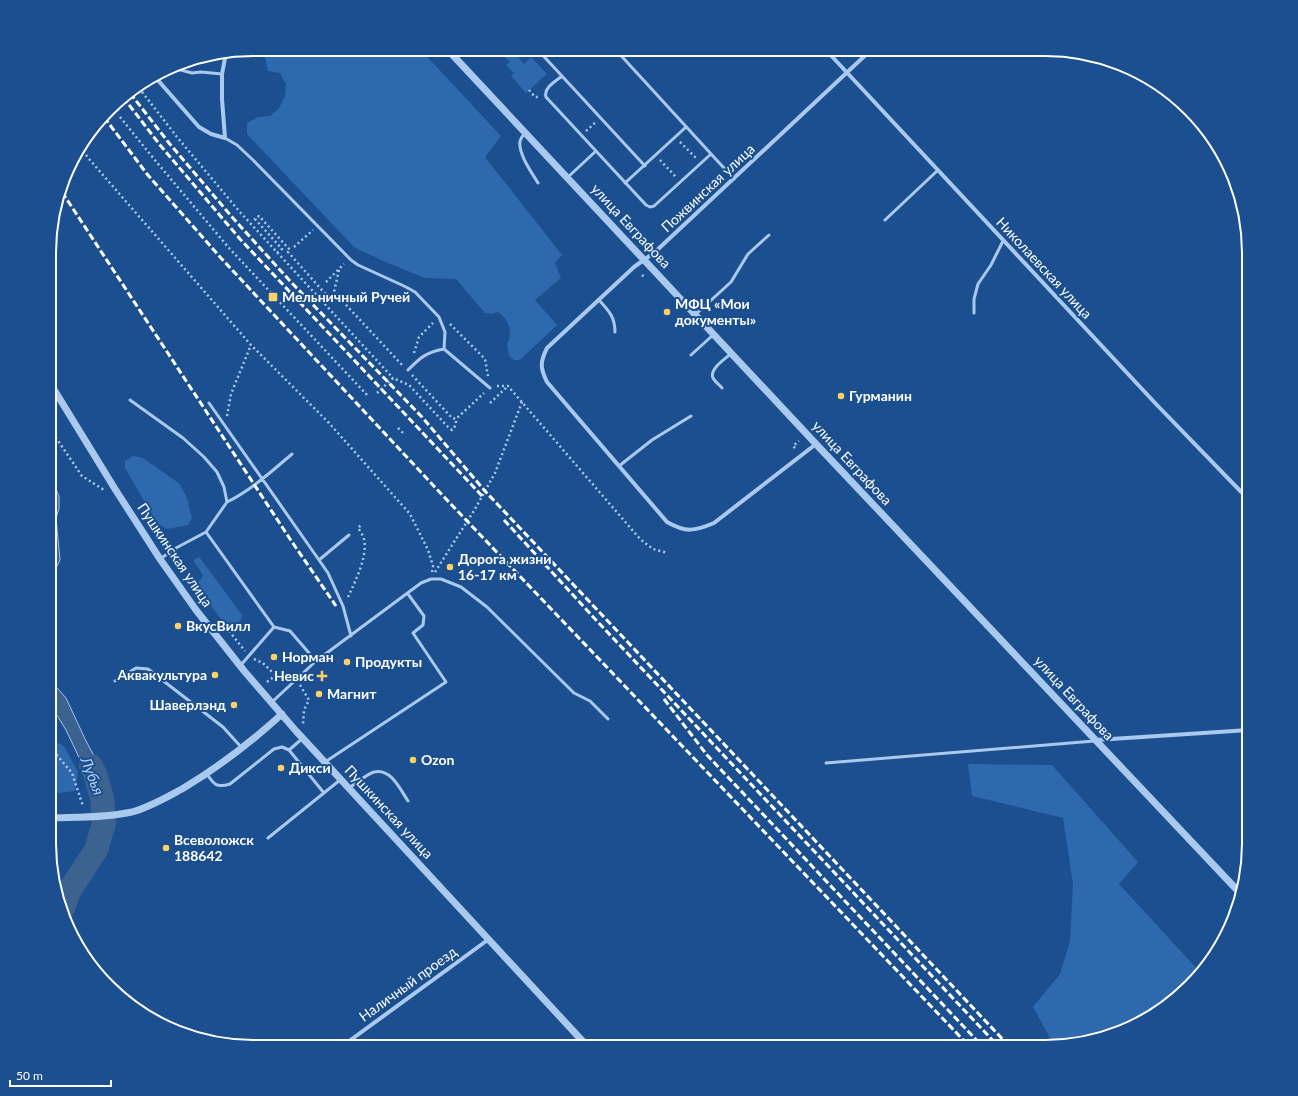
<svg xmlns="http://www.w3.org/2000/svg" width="1298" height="1096" viewBox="0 0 1298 1096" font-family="Lato,sans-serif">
<rect width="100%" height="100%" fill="#1b4f8f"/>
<!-- green -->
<path fill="#2e69ad" d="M 263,49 L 420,49 L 501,136 L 485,157 L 562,255 L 555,263 L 561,278 L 535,300 L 557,325 L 520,360 L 514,360 L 509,356 L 507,344 C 514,333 508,318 498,312 L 492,314 L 485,313 L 456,279 L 425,278 L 383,261 L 354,247 L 247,134 L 247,123 L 258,117 L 270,116 L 279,108 L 285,96 L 286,84 L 280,73 L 268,71 Z
M 507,49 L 511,49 L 524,64 L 531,57 L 547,74 L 526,93 L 511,76 L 514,73 L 506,65 L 510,62 L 502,54 Z
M 133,456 L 143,458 L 180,484 L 187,498 L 192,518 L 188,525 L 167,529 L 157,523 L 125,468 L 125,461 Z
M 198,557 L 200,558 L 242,615 L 241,620 L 231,627 L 227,627 L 196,586 C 197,581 202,580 203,575 L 194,562 L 194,560 Z
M 50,739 L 64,746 L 78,772 L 75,791 L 50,794 Z
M 968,764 L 1052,765 L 1138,862 L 1119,884 L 1200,972 L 1189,987 L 1123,1031 L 1055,1047 L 1033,1007 L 1060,974 L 1070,941 L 1073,884 L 1063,818 L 972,796 Z"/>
<!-- water -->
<path fill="#3c6290" stroke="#9cc4f0" d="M 50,476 L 59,496 L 59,509 L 56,518 L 60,560 L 50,580 Z
M 50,680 L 66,698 L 86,741 L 105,776 L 113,797 L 91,799 L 85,770 L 66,730 L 50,704 Z"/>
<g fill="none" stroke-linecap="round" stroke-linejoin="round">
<!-- river -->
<path stroke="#3c6290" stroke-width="24" d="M 63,908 L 69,891 L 96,850 L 104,823 L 102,798 L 95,774 L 91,766"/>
<!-- path -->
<path stroke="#a9c9ee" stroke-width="2.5" stroke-dasharray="2 3" stroke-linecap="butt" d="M 139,88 L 177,137 L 239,211 L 393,378
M 529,90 L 535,97 L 539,97
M 120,117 L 154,159 L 229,248 L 368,396
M 586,131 L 596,122
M 680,142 L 696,158
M 80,147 L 89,159 L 251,345 L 329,423 L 410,514 L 428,550 L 433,566 L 432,572
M 660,160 L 676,177
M 629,231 L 634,226
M 294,247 L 313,230
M 277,253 L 282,249 L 255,219 L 259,216 L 290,250 L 288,252 L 329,298 L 323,303
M 339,270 L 334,292 L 403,366
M 642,275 L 645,278
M 326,282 L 344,264
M 450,324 L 485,359 L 488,376
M 414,353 L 419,337 L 433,323
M 412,375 L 452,418 L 456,419 L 484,393
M 497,386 L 508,386 L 640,539 L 653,549 L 668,553
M 377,393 L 393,378 L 409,385 L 447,426 L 452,430 L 456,425 L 456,419
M 490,403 L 508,386
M 227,416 L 231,394 L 251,345
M 398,428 L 403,433
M 50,429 L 82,476 L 104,490
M 795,448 L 793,446 L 799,441
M 435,572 L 475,509 L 495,473 L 522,402
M 348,597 C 355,582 368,556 364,539 C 363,535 360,531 358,528 L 362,524
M 229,631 L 245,651
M 254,659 L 263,663 L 279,679 L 286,679
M 267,682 L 275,676
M 300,685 L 309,700 L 304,710 L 303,724
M 50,747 L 72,773 L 83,806"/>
<!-- service -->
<path stroke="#a9c9ee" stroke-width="3" d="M 537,49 L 645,166
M 615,49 L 734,179
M 562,76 C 556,81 543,88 546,97 L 646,205 L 650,207 L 654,206 L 711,154
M 157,79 L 169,71 L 177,69 L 192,73 L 201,72 L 222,74
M 525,133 C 523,135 521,138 520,141 C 518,154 532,173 538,183
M 225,138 L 237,145 L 253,160 L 351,260 L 358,265 L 404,286 L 415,292 L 439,317 L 445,332 L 444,349
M 568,177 L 596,151
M 625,183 L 686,127
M 885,220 L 937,171
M 599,300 C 609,311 615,317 615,332
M 974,313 L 974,299 L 978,284 L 991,265 L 1003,241
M 696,314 L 731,282 L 748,254 L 769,235
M 691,355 L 713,335
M 408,370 C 420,358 426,352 444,349 L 490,388
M 722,388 C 720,385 715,382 713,378 C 709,369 726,358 732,353
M 130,400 L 183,438 L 204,457 L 217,472 L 224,487 L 227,502 L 206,532
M 209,403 L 319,560
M 619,466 L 652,440 L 691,416
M 1243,494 L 1249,489
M 227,502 C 251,490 271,472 292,454
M 349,535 L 319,560 L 328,573 L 343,606 L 351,636
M 160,559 L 176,548 L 206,532 L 274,627
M 240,666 L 274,627 L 290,631 L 316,661
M 115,681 L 136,668 L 148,669 L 223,727 L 242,748
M 271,703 L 316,661 L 421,583 L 431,579 L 441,579 L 461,587 L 487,607 L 574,693 L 590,701 L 608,719
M 289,750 L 303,738
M 325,762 L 446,682 L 413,633 L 423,625 L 424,616 L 408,594
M 826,763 L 1094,741
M 207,774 C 214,785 217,788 230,784 L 274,749 L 282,747 L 289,750 L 324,793
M 349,788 C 355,784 367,774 374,772 C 391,768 400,789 408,801
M 268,838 L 340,780"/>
<!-- minor -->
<path stroke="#a9c9ee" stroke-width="4" d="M 825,49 L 1156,404 L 1249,500
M 156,78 L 199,127 L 211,134 L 225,138 L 222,99 L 222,74 L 226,53
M 816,444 L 714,523 C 695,531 686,533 667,522 L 547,382 C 540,368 540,362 547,348 L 634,267 L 655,252 L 872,49
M 1096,740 L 1249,730
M 341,1047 L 489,939"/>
<!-- tertiary -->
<path stroke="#a9c9ee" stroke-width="7" d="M 447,49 L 816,444 L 1239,892
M 50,383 L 115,489 L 160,559 L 196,610 L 245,672 L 296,731 L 588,1047
M 50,818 C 76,817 106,818 132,812 C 150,807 165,798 182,789 C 219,767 249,744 282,714"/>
<!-- rail -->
<path stroke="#fff" stroke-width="3" stroke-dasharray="7 3" stroke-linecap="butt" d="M 130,93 L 169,143 L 232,217 L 290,281 L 422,417 L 485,491 L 1010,1047
M 123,97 L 160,145 L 240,239 L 484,498
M 104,117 L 147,174 L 220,257 L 446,499 L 970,1047
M 62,192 L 290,539 L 336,606
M 504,520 L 596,620 L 999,1047
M 664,699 L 707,755 L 983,1047"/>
</g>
<!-- markers -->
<g fill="#ffd166" stroke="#1b4f8f" stroke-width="1.5">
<rect x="268" y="292" width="10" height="10" rx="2"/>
<circle cx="667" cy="312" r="4"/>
<circle cx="841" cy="396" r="4"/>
<circle cx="450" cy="567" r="4"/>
<circle cx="178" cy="626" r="4"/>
<circle cx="274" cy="657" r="4"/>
<circle cx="347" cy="662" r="4"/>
<circle cx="215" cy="675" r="4"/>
<path d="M320 670h4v4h4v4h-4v4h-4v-4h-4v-4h4z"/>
<circle cx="319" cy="694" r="4"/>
<circle cx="234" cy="705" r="4"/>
<circle cx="413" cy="760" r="4"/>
<circle cx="281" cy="768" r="4"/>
<circle cx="166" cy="848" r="4"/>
</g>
<g text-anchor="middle" stroke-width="4" stroke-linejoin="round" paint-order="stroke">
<!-- street labels -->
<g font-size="14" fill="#fff" stroke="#1b4f8f">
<text transform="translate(708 188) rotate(-43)" y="5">Пожвинская улица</text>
<text transform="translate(631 226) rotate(47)" y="5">улица Евграфова</text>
<text transform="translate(1044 268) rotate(47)" y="5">Николаевская улица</text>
<text transform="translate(852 463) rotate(47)" y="5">улица Евграфова</text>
<text transform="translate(175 555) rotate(56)" y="5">Пушкинская улица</text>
<text transform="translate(1074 698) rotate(47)" y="5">улица Евграфова</text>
<text transform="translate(389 812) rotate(47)" y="5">Пушкинская улица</text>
<text transform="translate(408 984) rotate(-36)" y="5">Наличный проезд</text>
</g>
<!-- poi labels -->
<g font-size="14" font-weight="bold" fill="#fff" stroke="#1b4f8f" text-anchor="start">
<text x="282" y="302">Мельничный Ручей</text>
<text x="675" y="309">МФЦ «Мои<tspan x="675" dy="16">документы»</tspan></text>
<text x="849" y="401">Гурманин</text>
<text x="458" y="564">Дорога жизни<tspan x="458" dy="16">16-17 км</tspan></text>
<text x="186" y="631">ВкусВилл</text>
<text x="282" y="662">Норман</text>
<text x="355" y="667">Продукты</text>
<text x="207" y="680" text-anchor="end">Аквакультура</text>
<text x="314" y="681" text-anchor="end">Невис</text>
<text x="327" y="699">Магнит</text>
<text x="226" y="710" text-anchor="end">Шаверлэнд</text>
<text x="421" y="765">Ozon</text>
<text x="289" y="773">Дикси</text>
<text x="174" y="845">Всеволожск<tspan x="174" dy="16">188642</tspan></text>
</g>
<!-- water labels -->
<g font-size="15" font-style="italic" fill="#b5d3f5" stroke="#1b4f8f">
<text transform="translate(92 776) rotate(69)" y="5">Лубья</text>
</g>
</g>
<!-- crop -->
<path d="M0 0H1298V1096H0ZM253 56H1045A197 197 0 0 1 1242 253V843A197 197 0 0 1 1045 1040H253A197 197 0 0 1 56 843V253A197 197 0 0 1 253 56Z" fill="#1b4f8f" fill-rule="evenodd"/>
<path fill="none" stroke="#fff" stroke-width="2" d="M253 56H1045A197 197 0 0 1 1242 253V843A197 197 0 0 1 1045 1040H253A197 197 0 0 1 56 843V253A197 197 0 0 1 253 56Z"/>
<!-- scale -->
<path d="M10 1080v6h101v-6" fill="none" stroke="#ffffff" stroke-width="2"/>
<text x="16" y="1080" font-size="12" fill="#ffffff" stroke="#1b4f8f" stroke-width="3" paint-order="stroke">50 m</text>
</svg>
